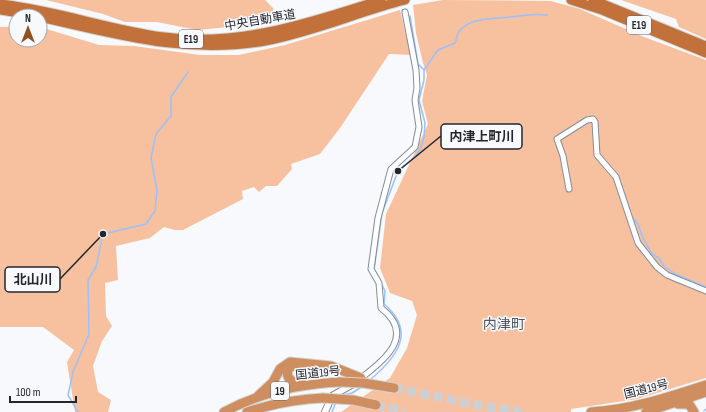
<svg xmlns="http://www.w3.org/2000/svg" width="706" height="412" viewBox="0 0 706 412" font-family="'Sofia Sans Condensed','Noto Sans JP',sans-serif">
<rect width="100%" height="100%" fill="#f7f9fc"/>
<!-- green -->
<path fill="#f7c1a0" d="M 46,0 L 265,0 L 273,8 L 273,23 L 197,30 L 157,22 L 125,22 L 103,14 Z
M 443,0 L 551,1 L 580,9 L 644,37 L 706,60 L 706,378 L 637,399 L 571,409 L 571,412 L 341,412 L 390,378 L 407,348 L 417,315 L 412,301 L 390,293 L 380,268 L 386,214 L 428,124 L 422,101 L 427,75 L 423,63 L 416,33 L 413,5 Z
M 621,0 L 706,0 L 706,39 L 679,27 L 676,19 Z
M 400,10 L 411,55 L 389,54 L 340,128 L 320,154 L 291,164 L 292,169 L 277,186 L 266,186 L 259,192 L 254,187 L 242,191 L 243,199 L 183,230 L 175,230 L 164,227 L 150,238 L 116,246 L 118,280 L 105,283 L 106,316 L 112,326 L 102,341 L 93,366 L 98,392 L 111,400 L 108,412 L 75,412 L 67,362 L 74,350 L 43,327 L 0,327 L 0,27 L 16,27 L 16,40 L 40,40 L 40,27 L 99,45 L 134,46 L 200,55 L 239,55 L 285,45 Z"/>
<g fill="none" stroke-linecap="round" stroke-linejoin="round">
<!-- stream -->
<path stroke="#99c1fd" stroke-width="1.5" d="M 410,16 L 418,64 L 424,70
M 632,217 L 638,224 L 643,238 L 652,254 L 659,258 L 664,266 L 675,274 L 706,287
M 374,270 L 382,213 L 398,171 L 416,156 L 421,148 L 424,137 L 425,123 L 419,100 L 424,80 L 424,70 L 438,50 L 455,43 C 457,39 457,34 459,31 C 471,17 493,19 509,17 C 523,16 533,13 547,15
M 370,380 C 397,357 417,332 384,304 L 385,291 L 381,283
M 343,395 L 352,393 L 363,386
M 704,411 L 706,409
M 78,412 L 68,395 L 73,372 L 89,334 L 88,280 L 96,267 L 103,234 L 146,224 L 155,211 L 157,190 L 151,158 L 156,134 L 171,116 L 171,97 L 188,72
M 332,412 L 336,402"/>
<!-- trunk-tunnel -->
<path stroke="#cdcfd3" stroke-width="9" stroke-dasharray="9 4.5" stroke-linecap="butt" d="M 394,388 L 477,405 L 522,412
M 376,405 L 405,412"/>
<defs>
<path id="minor" d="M 569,189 L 563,156 L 557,139 L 587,120 L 593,119 L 595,122 L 597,155 L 616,177 L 638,243 L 657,267 L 667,275 L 706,291
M 361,378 C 385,360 416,335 381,308 L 379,283 L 371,269 L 378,218 L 391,169 L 415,147 L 419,127 L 415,100 L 417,88 L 416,70 L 405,12"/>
<path id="tertiary" d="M 325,412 L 332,396 L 353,384"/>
<path id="trunk" d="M 297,363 L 288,369 C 285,380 294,383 303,384
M 258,396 L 273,382 L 280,369 L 290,362 L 331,366 L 361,378
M 678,404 L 689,404 L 694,412
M 224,412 C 259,393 299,384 339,382
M 247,412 C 272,404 297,399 323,398
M 591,412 C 630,410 669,397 706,385
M 646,412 L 706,392"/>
<path id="motorway" d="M 571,0 L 602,10 L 706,53
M 593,0 L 706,46
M 0,4 C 56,10 109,30 164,37 C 240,47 309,23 381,0
M 0,10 L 38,16
M 40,17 C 116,34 186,55 265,41 C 313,32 358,12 405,0"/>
</defs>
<!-- minor casing -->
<use href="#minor" stroke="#828c9b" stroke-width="7"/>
<!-- tertiary casing -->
<use href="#tertiary" stroke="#828c9b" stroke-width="8"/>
<!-- trunk casing -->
<use href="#trunk" stroke="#d3d4d5" stroke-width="11"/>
<!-- motorway casing -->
<use href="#motorway" stroke="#d3d4d5" stroke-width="11"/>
<!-- minor -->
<use href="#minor" stroke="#fff" stroke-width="5"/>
<!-- tertiary -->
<use href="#tertiary" stroke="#fff" stroke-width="6"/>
<!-- trunk -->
<use href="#trunk" stroke="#ce8e60" stroke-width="9"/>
<!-- motorway -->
<use href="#motorway" stroke="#c17139" stroke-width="9"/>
<defs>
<path id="trunk-bridge" d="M 339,382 L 363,383 L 394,388
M 323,398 L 353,400 L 376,405"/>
</defs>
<!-- trunk-bridge casing -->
<use href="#trunk-bridge" stroke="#d3d4d5" stroke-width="11" stroke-linecap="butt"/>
<!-- trunk-bridge -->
<use href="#trunk-bridge" stroke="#ce8e60" stroke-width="9"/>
</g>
<g text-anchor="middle" stroke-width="3" stroke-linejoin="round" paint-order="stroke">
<!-- shield labels -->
<g fill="#f7f9fc" stroke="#63666b" stroke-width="1">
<rect x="627" y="16" width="24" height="18" rx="3"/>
<rect x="179" y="30" width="24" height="18" rx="3"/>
<rect x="271" y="382" width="18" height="18" rx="3"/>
</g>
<g font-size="11" font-weight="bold" fill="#23272d">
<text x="639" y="29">E19</text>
<text x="191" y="43">E19</text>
<text x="280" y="395">19</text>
</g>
<!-- street labels -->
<g font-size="12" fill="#23272d" stroke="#f7f9fc">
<text transform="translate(260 20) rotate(-10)" y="4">中央自動車道</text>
<text transform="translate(318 373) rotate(-6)" y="4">国道19号</text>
<text transform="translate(646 389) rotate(-14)" y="4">国道19号</text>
</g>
<!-- quarter labels -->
<g font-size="14" fill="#4e5764" stroke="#f7f9fc">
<text x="504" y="329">内津町</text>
</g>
</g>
<!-- callouts -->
<path fill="none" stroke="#23272d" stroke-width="1.5" d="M398 171L441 136M103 234L60 279"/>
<g fill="#23272d" stroke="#f7f9fc" stroke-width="1.5">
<circle cx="398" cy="171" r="4"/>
<circle cx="103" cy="234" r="4"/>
</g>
<g fill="#f7f9fc" stroke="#23272d" stroke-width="1.5">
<rect x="441" y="124" width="81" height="25" rx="4"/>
<rect x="5" y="267" width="55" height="25" rx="4"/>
</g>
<g font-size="13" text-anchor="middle" font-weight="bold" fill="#23272d">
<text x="482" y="141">内津上町川</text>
<text x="33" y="284">北山川</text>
</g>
<!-- north arrow -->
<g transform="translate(28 28)"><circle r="19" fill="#f7f9fc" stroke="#a2a5a9"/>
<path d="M0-3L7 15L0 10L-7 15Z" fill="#92501f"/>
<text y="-6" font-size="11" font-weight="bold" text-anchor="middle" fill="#23272d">N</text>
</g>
<!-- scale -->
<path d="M10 396v6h66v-6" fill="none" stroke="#23272d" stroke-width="2"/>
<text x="16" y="396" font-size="12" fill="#23272d" stroke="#f7f9fc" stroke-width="3" paint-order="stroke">100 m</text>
</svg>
